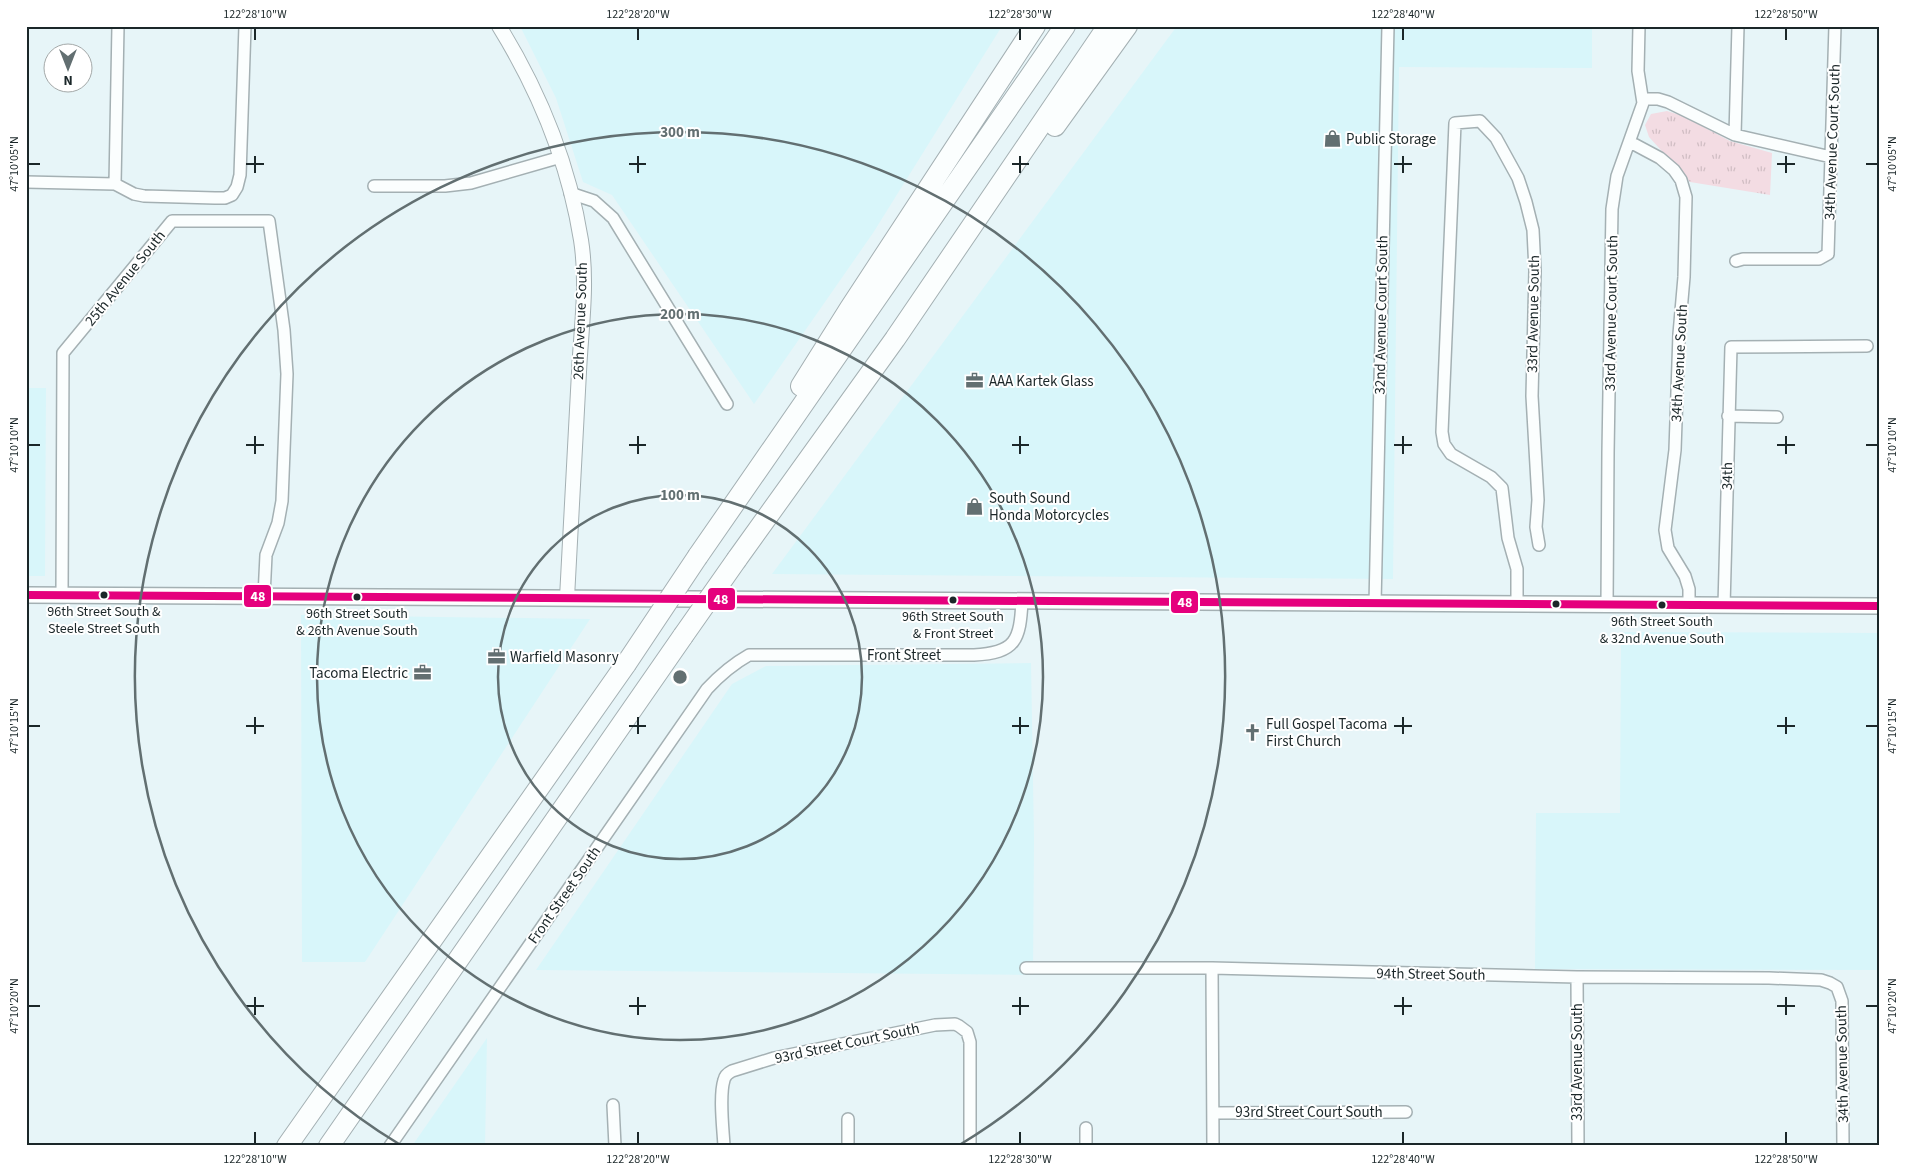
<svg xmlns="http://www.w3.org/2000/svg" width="1906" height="1172" viewBox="0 0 1906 1172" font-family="'Source Sans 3',sans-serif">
<defs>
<pattern id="grass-tufts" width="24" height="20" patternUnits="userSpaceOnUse" patternTransform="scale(1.25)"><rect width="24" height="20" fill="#f3dce3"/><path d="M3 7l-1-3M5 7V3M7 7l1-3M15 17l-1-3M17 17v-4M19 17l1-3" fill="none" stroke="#d0bdc3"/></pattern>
</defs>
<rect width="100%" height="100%" fill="#e7f5f8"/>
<!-- built -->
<path fill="#d8f6fa" d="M 520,26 L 1002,26 L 873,233 L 754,404 L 612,195 L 583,182 L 556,98 Z
M 1177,26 L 1592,26 L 1592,68 L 1399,67 L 1393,579 L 772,574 Z
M 26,388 L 46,388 L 45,576 L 26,576 Z
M 301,615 L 590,619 L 365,962 L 302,962 Z
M 1621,632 L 1880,633 L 1880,970 L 1535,969 L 1536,813 L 1620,813 Z
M 1031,663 L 1034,838 L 1033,975 L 536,970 L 732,684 L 766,666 Z
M 487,1038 L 485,1146 L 412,1146 Z"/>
<!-- grass -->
<path fill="url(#grass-tufts)" d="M 1667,111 L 1683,116 L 1730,141 L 1772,153 L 1770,195 L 1690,182 L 1649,137 L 1645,125 L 1651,114 Z"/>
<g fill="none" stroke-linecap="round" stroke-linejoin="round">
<defs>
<path id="minor" d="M 1643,99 L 1658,99 L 1668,102 L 1735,135 L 1831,157
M 1735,135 L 1738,26
M 1630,142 L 1660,158 L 1674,170 L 1681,180 L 1686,197 L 1684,277 L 1679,334 L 1675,450 L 1665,530 L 1668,548 L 1685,576 L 1689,589 L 1689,605
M 26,182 L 115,184 L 134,194 L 144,196 L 215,198 L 225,198 L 232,195 L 237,187 L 240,175 L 245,26
M 115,184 L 118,26
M 374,186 L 445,186 L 471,183 L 561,157
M 570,193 L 594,201 L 613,218 L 727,404
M 1736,261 L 1743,259 L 1819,259 L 1828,254 L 1835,26
M 1728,416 L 1777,417
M 62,595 L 63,353 L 172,221 L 269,221 L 284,330 L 287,374 L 282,501 L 278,523 L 266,555 L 264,596
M 1375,604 L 1388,26
M 1517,605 L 1517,569 L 1508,538 L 1502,488 L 1491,477 L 1451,454 L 1444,444 L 1442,432 L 1455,123 L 1480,121 L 1496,138 L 1518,178 L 1526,202 L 1533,230 L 1535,271 L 1532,396 L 1538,500 L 1536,527 L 1539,545
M 1607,605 L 1608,453 L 1612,209 L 1617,176 L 1643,103 L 1638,71 L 1639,26
M 1724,606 L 1731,347 L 1867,346
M 1026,968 L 1212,968 L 1577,977 L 1769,978 L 1821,980 L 1830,983 L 1837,987 L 1842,1001 L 1843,1146
M 1212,968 L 1213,1146
M 1577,977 L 1578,1146
M 613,1105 L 615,1146
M 1213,1113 L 1406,1112
M 848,1119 L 848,1146
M 390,1146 L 707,689 C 720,675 733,664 749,655 L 974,655 C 1016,653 1020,640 1022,601
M 724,1146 C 723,1128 719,1096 724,1080 C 725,1075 728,1073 732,1071 L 774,1058 L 935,1025 L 955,1024 L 959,1026 L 967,1032 L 970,1042 L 970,1146
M 1086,1146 L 1086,1128"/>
<path id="tertiary" d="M 499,26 C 539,91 569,165 581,240 C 588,284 581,329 579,372 C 575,447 571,523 567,598"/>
<path id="secondary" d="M 26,595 L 1880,606"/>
<path id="motorway" d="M 1055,126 L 1127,26
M 801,386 L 850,308 L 1035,26
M 698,556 L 1065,26
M 737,559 L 895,339 L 1108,26
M 287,1146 L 626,664
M 329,1146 L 683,636"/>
</defs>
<!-- minor casing -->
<use href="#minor" stroke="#a4b0b3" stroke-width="14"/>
<!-- tertiary casing -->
<use href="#tertiary" stroke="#a4b0b3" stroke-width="16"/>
<!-- secondary casing -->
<use href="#secondary" stroke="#a4b0b3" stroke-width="18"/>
<!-- motorway casing -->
<use href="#motorway" stroke="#a4b0b3" stroke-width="22"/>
<!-- minor -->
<use href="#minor" stroke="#fbfefe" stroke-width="11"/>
<!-- tertiary -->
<use href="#tertiary" stroke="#fbfefe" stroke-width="14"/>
<!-- secondary -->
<use href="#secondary" stroke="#fbfefe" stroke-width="15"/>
<!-- motorway -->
<use href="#motorway" stroke="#fbfefe" stroke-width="20"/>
<defs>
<path id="motorway-bridge" d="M 683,636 L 737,559
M 626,664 L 698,556"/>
</defs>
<!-- motorway-bridge casing -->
<use href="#motorway-bridge" stroke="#a4b0b3" stroke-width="22" stroke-linecap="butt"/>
<!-- motorway-bridge -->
<use href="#motorway-bridge" stroke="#fbfefe" stroke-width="20"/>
<defs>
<path id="bus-1" d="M 26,595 L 1880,606"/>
</defs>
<!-- bus-1 casing -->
<use href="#bus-1" stroke="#fff" stroke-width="11"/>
<!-- bus-1 -->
<use href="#bus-1" stroke="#e5007d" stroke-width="8"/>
</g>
<!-- ticks -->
<path fill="none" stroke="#1b2729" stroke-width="2" d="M 255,28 L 255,40M 638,28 L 638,40M 1020,28 L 1020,40M 1403,28 L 1403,40M 1786,28 L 1786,40M 255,156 L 255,173M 638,156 L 638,173M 1020,156 L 1020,173M 1403,156 L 1403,173M 1786,156 L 1786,173M 28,164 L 40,164M 246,164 L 264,164M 629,164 L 646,164M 1012,164 L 1029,164M 1394,164 L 1412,164M 1777,164 L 1795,164M 1866,164 L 1878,164M 255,436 L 255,454M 638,436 L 638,454M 1020,436 L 1020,454M 1403,436 L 1403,454M 1786,436 L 1786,454M 28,445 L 40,445M 246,445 L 264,445M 629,445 L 646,445M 1012,445 L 1029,445M 1394,445 L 1412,445M 1777,445 L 1795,445M 1866,445 L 1878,445M 255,717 L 255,734M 638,717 L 638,734M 1020,717 L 1020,734M 1403,717 L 1403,734M 1786,717 L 1786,734M 28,726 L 40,726M 246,726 L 264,726M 629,726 L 646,726M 1012,726 L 1029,726M 1394,726 L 1412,726M 1777,726 L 1795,726M 1866,726 L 1878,726M 255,997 L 255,1015M 638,997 L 638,1015M 1020,997 L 1020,1015M 1403,997 L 1403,1015M 1786,997 L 1786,1015M 28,1006 L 40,1006M 246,1006 L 264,1006M 629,1006 L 646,1006M 1012,1006 L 1029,1006M 1394,1006 L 1412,1006M 1777,1006 L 1795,1006M 1866,1006 L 1878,1006M 255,1132 L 255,1144M 638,1132 L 638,1144M 1020,1132 L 1020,1144M 1403,1132 L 1403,1144M 1786,1132 L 1786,1144"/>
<!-- distance rings -->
<g fill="none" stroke="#626f71" stroke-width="2.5">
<circle cx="680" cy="677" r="182"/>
<circle cx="680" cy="677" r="363"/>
<path d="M399 1144A545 545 0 1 1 961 1144"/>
</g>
<!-- icons -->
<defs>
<symbol id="shop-bare" viewBox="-9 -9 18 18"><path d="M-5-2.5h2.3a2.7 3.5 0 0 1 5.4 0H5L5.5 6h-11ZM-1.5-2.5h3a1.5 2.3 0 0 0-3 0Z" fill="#626f71" stroke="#fff" stroke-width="2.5" paint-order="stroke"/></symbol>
<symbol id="office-bare" viewBox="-9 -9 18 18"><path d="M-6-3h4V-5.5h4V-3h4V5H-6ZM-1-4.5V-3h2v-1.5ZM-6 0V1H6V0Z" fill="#626f71" stroke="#fff" stroke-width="2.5" paint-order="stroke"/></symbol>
<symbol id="church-bare" viewBox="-9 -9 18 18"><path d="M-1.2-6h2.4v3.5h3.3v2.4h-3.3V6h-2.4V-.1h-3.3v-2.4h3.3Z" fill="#626f71" stroke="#fff" stroke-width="2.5" paint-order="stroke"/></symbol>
</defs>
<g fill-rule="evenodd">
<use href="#shop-bare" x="1320" y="126" width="25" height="25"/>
<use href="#office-bare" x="962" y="368" width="25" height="25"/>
<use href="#shop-bare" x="962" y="494" width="25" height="25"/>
<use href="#office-bare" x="484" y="644" width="25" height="25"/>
<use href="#office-bare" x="410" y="660" width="25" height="25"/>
<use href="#church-bare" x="1240" y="720" width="25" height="25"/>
</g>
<!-- markers -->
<g fill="#1b2729" stroke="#fff" stroke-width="2">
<circle cx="104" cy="595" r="4.5"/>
<circle cx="357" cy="597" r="4.5"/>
<circle cx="953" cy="600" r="4.5"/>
<circle cx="1556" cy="604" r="4.5"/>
<circle cx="1662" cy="605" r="4.5"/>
</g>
<g text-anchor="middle" stroke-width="4" stroke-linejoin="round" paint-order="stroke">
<!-- bus labels -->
<g font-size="14" fill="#1b2729" stroke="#fff">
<text x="104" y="616">96th Street South &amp;<tspan x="104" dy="17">Steele Street South</tspan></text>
<text x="357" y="618">96th Street South<tspan x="357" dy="17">&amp; 26th Avenue South</tspan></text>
<text x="953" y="621">96th Street South<tspan x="953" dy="17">&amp; Front Street</tspan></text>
<text x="1662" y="626">96th Street South<tspan x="1662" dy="17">&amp; 32nd Avenue South</tspan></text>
</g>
<!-- poi labels -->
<g font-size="15" fill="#1b2729" stroke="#fff" text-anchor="start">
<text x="1346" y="144">Public Storage</text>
<text x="989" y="386">AAA Kartek Glass</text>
<text x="989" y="503">South Sound<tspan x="989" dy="17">Honda Motorcycles</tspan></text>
<text x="510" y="662">Warfield Masonry</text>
<text x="408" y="678" text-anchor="end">Tacoma Electric</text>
<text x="1266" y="729">Full Gospel Tacoma<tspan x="1266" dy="17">First Church</tspan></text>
</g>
<!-- street labels -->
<g font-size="15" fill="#1b2729" stroke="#fff">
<text transform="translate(1832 142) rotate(-88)" y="5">34th Avenue Court South</text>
<text transform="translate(125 278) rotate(-51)" y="5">25th Avenue South</text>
<text transform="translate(1611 313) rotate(-89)" y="5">33rd Avenue Court South</text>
<text transform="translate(1533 314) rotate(-89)" y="5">33rd Avenue South</text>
<text transform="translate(1381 315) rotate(-89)" y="5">32nd Avenue Court South</text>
<text transform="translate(580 321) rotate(-88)" y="5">26th Avenue South</text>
<text transform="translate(1679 363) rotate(-87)" y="5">34th Avenue South</text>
<text transform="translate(1727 476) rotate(-89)" y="5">34th</text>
<text x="904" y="660">Front Street</text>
<text transform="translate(564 895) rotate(-55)" y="5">Front Street South</text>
<text transform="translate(1431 974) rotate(1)" y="5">94th Street South</text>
<text transform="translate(847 1043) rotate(-12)" y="5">93rd Street Court South</text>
<text transform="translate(1577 1062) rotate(-90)" y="5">33rd Avenue South</text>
<text transform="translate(1842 1064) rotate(-91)" y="5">34th Avenue South</text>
<text x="1309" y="1117">93rd Street Court South</text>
</g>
</g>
<circle cx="680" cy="677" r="8" fill="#626f71" stroke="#fff" stroke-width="2.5"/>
<g font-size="15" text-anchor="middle" font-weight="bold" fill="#626f71" stroke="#fff" stroke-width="4" stroke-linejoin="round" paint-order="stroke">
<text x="680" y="137">300 m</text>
<text x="680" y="319">200 m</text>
<text x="680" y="500">100 m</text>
</g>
<g stroke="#fff" stroke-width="2">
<rect x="243" y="584" width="29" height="24" rx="5" fill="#e5007d"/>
<rect x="707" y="587" width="29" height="24" rx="5" fill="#e5007d"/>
<rect x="1170" y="590" width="29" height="24" rx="5" fill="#e5007d"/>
</g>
<g font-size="14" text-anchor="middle" font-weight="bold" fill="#fff">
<text x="258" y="601">48</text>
<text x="721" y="604">48</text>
<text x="1185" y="607">48</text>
</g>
<!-- border -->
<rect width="1906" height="1172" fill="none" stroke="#ffffff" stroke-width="55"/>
<!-- north arrow -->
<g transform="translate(68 68) rotate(180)"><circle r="24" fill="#ffffff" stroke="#a4a9a9"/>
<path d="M0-4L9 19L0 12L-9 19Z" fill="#626f71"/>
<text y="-8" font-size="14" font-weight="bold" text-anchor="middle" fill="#1b2729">N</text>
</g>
<rect x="28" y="28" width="1850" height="1116" fill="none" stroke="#1b2729" stroke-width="2"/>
<g font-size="12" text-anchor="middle" fill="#1b2729">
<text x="255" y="18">122°28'10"W</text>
<text x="638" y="18">122°28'20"W</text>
<text x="1020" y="18">122°28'30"W</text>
<text x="1403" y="18">122°28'40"W</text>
<text x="1786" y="18">122°28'50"W</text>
<text transform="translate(1892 164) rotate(-90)" y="4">47°10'05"N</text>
<text transform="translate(14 164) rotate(-90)" y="4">47°10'05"N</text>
<text transform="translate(1892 445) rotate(-90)" y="4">47°10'10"N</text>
<text transform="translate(14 445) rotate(-90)" y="4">47°10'10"N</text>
<text transform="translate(1892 726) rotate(-90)" y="4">47°10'15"N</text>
<text transform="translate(14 726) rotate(-90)" y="4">47°10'15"N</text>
<text transform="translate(1892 1006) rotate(-90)" y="4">47°10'20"N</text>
<text transform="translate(14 1006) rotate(-90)" y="4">47°10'20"N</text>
<text x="255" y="1163">122°28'10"W</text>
<text x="638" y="1163">122°28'20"W</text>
<text x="1020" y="1163">122°28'30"W</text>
<text x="1403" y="1163">122°28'40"W</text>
<text x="1786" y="1163">122°28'50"W</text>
</g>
</svg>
